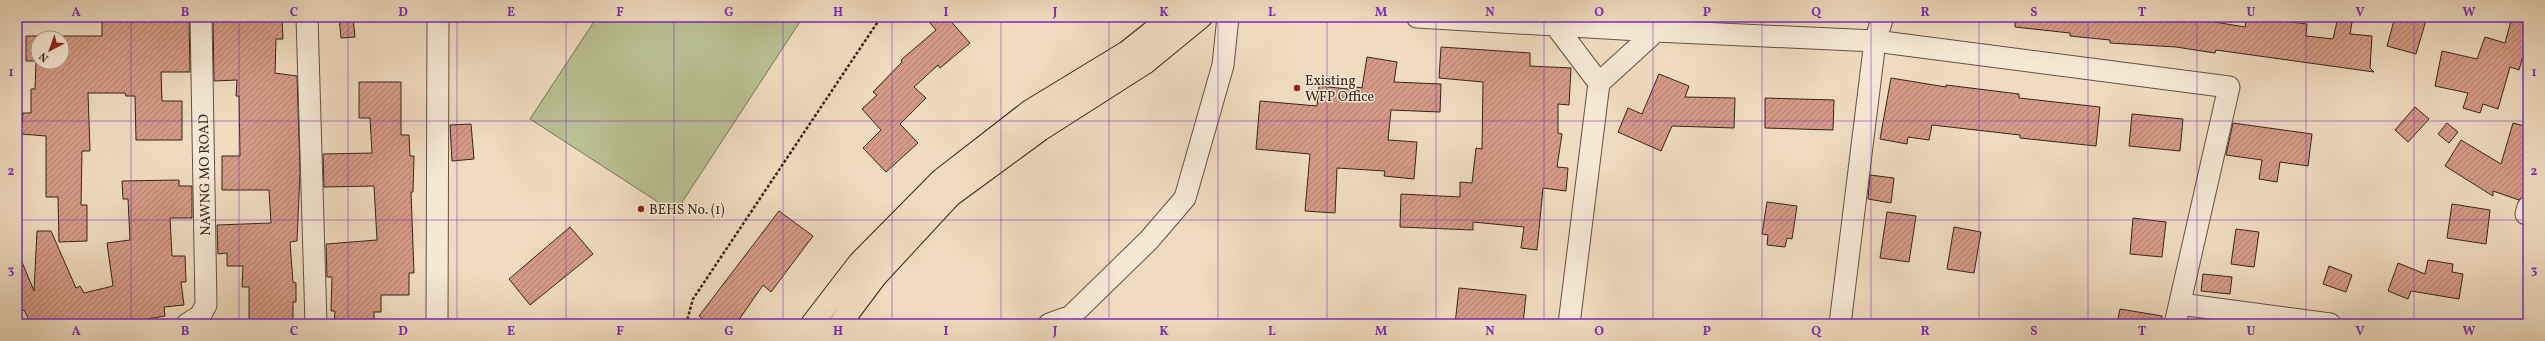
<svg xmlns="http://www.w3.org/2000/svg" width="2545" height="341" viewBox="0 0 2545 341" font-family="Vollkorn,serif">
<defs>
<pattern id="building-hatch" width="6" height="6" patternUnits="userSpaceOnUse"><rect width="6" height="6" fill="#d69b87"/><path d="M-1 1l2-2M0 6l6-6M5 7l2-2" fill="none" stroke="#ae7e6e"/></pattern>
</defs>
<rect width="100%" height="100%" fill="#efdbbf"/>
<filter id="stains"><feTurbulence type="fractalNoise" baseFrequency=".005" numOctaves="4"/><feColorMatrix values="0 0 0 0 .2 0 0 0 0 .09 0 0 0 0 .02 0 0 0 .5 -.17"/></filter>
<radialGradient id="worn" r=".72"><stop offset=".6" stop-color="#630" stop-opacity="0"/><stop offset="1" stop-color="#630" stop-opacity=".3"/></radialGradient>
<!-- grass -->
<path fill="#b9c092" stroke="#777256" d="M 597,17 L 803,17 L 675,213 L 530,119 Z"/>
<!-- building -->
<path fill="url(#building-hatch)" stroke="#35251a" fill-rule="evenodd" d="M 102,17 L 189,17 L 190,72 L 161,72 L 162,101 L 182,101 L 182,140 L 136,140 L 135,96 L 126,96 L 125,93 L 88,93 L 90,151 L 82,151 L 81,205 L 87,205 L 87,241 L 59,242 L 58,197 L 46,197 L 46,136 L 21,134 L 23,113 L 31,113 L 31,89 L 35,89 L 36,61 L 26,61 L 26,36 L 102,36 ZM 38,38 L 62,38 L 62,62 L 38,62 Z
M 213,17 L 282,17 L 283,39 L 276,39 L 275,73 L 297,76 L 300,172 L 297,241 L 290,242 L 293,282 L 296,283 L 296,302 L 293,302 L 293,324 L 249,324 L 249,287 L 242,287 L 243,266 L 227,266 L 227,253 L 218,254 L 217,225 L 271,223 L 269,190 L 222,190 L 222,156 L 240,156 L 239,96 L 236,96 L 237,80 L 214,81 Z
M 339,17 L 353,17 L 355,37 L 341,38 Z
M 925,17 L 947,17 L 970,43 L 940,68 L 938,65 L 914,87 L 926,98 L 900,124 L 918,143 L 886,172 L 863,148 L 881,130 L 862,109 L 877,95 L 873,92 L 902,62 L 901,60 L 936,30 Z
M 2015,17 L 2184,17 L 2245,27 L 2247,17 L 2275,17 L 2275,20 L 2307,24 L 2306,36 L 2333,39 L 2338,17 L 2353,17 L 2350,34 L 2372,36 L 2370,68 L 2374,72 L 2216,50 L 2215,53 L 2176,47 L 2110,43 L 2110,40 L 2070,36 L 2070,33 L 2015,27 Z
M 2395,17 L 2427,17 L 2416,54 L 2387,46 Z
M 2512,17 L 2528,17 L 2523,36 L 2528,38 L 2519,70 L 2510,67 L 2498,109 L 2483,104 L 2480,113 L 2463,108 L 2468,93 L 2435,86 L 2442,51 L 2477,59 L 2485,37 L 2505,43 Z
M 1441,47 L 1530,53 L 1530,66 L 1571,68 L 1569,105 L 1558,104 L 1558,133 L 1562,134 L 1557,167 L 1568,168 L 1566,191 L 1543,188 L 1537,250 L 1521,248 L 1524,227 L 1473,222 L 1473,230 L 1400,227 L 1401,194 L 1460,197 L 1460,182 L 1472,183 L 1476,148 L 1482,149 L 1483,82 L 1439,78 Z
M 1367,57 L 1397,62 L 1394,82 L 1441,84 L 1440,112 L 1391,110 L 1388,140 L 1417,142 L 1414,179 L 1384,176 L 1385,171 L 1337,168 L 1335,213 L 1305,211 L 1310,154 L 1256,149 L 1260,101 L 1317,106 L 1319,86 L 1357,90 L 1357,87 L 1362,88 Z
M 1659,74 L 1689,86 L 1685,97 L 1735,98 L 1734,128 L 1672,126 L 1661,151 L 1618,132 L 1628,108 L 1642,114 Z
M 1891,78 L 1946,87 L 1946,85 L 2019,94 L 2019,98 L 2100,107 L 2096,146 L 2020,138 L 2020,135 L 1932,125 L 1929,140 L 1908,137 L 1907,144 L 1880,139 Z
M 359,82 L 401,82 L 401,135 L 409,135 L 410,156 L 414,156 L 413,192 L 411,192 L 414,273 L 409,273 L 409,295 L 381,295 L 381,312 L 374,312 L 374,324 L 334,324 L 335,311 L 331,311 L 332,277 L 327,277 L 326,244 L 377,240 L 374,186 L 324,187 L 323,154 L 372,153 L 370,118 L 359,118 Z
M 1765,98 L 1834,100 L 1833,130 L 1765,128 Z
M 2415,107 L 2429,119 L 2408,142 L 2395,130 Z
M 2132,114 L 2183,119 L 2180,151 L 2129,146 Z
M 2233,123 L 2312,134 L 2308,166 L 2280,162 L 2277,182 L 2259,179 L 2262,160 L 2226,155 Z
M 2447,123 L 2458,132 L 2449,143 L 2438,134 Z
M 2513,123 L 2528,127 L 2528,195 L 2519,200 L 2493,191 L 2493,196 L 2445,166 L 2461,140 L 2501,164 Z
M 471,124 L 474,159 L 452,161 L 450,125 Z
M 1870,175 L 1894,178 L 1891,203 L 1868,199 Z
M 179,180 L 179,186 L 192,186 L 192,218 L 170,218 L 172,256 L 185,256 L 186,282 L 181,282 L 184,305 L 164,307 L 165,316 L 117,324 L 31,324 L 24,310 L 17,312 L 17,250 L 34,291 L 37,231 L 51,231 L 76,288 L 80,286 L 84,293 L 113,286 L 107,243 L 130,240 L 128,199 L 123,199 L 122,181 Z
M 1767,202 L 1797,206 L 1792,239 L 1787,238 L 1785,247 L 1767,245 L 1768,235 L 1762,234 Z
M 2452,204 L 2490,210 L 2486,244 L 2447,238 Z
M 779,211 L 813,236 L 771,292 L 763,285 L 736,324 L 710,324 L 699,316 Z
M 1887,212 L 1916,216 L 1909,262 L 1880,258 Z
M 2133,218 L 2166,222 L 2162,257 L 2130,254 Z
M 570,227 L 593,254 L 530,305 L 509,279 Z
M 1954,227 L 1981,232 L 1974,273 L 1947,269 Z
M 2236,229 L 2259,232 L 2254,267 L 2231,264 Z
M 2428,260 L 2453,264 L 2452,272 L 2463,274 L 2459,299 L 2411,291 L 2408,299 L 2388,291 L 2398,263 L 2425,274 Z
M 2329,266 L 2352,275 L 2346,292 L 2323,284 Z
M 2203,274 L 2232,277 L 2230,294 L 2201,291 Z
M 1459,288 L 1526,295 L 1523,324 L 1455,324 Z
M 2120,309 L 2162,316 L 2162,324 L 2117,324 Z"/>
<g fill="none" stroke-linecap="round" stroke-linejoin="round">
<defs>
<path id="minor" d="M 307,17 L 316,324
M 1417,17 L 1656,31 L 1875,41 L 1883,17
M 1555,25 L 1599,83 L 1656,31
M 2526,214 L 2528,207
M 2180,304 L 2330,324
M 187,324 L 200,316 L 206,305 L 201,17
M 437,324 L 438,17
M 1049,324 L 1071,316 L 1149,240 L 1185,198 L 1223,65 L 1228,17
M 1569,324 L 1599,83
M 1840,324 L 1875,41 L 2229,87 L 2175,324"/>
<path id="major" d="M 812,324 L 859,263 L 941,180 L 1030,111 L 1127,52 L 1171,17
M 840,324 L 876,276 L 950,196 L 1040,130 L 1145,63 L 1201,17"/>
</defs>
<!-- minor casing -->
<use href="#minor" stroke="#645243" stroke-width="23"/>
<!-- major casing -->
<use href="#major" stroke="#35251a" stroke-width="24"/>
<!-- path -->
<path stroke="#35251a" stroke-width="2.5" stroke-dasharray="3 2" stroke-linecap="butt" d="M 686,324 L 693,299 L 881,17"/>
<!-- minor -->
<use href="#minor" stroke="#f5e8d5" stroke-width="21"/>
<!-- major -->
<use href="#major" stroke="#efdbbf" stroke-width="22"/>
</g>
<!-- grid -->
<path fill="none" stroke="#7b2cbf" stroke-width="1" stroke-opacity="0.55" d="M 131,17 L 131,324M 239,17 L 239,324M 348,17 L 348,324M 457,17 L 457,324M 566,17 L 566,324M 674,17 L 674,324M 783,17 L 783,324M 892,17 L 892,324M 1001,17 L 1001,324M 1109,17 L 1109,324M 1218,17 L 1218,324M 1327,17 L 1327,324M 1436,17 L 1436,324M 1544,17 L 1544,324M 1653,17 L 1653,324M 1762,17 L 1762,324M 1871,17 L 1871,324M 1979,17 L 1979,324M 2088,17 L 2088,324M 2197,17 L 2197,324M 2306,17 L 2306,324M 2414,17 L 2414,324M 17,121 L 2528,121M 17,220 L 2528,220"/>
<!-- markers -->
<g fill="#8f2418" stroke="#f5e8d5" stroke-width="1.5">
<circle cx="1297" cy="88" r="4"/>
<circle cx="641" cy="209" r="4"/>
</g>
<g text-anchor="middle" stroke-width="3" stroke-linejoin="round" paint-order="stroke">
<!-- poi labels -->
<g font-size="14" fill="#35251a" stroke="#f5e8d5" text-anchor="start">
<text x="1305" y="85">Existing<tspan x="1305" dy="16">WFP Office</tspan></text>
<text x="649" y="214">BEHS No. (1)</text>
</g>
<!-- street labels -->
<g font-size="14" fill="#35251a" stroke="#f5e8d5">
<text transform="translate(204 175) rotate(-91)" y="5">NAWNG MO ROAD</text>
</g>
</g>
<!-- margin -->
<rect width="2545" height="341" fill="none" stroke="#efdbbf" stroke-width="44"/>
<!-- north arrow -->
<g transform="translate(50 50) rotate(221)"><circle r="19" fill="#f5e8d5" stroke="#a89a8a"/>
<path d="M0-3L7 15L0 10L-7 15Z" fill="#8f2418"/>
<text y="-6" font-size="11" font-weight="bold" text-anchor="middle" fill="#35251a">N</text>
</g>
<rect x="22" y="22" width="2501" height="297" fill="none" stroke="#7b2cbf" stroke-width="1.5"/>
<g font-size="13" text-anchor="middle" font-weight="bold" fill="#7b2cbf">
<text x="76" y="16">A</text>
<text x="185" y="16">B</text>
<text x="294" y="16">C</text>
<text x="403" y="16">D</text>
<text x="511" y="16">E</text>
<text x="620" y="16">F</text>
<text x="729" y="16">G</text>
<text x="838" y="16">H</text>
<text x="946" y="16">I</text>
<text x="1055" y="16">J</text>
<text x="1164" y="16">K</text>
<text x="1272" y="16">L</text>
<text x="1381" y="16">M</text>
<text x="1490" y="16">N</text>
<text x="1599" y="16">O</text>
<text x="1707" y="16">P</text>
<text x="1816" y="16">Q</text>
<text x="1925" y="16">R</text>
<text x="2034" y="16">S</text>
<text x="2142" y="16">T</text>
<text x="2251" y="16">U</text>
<text x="2360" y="16">V</text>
<text x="2469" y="16">W</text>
<text x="11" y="76">1</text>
<text x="2534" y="76">1</text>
<text x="11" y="175">2</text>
<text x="2534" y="175">2</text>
<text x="11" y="274">3</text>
<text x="2534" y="274">3</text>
<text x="76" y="335">A</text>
<text x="185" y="335">B</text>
<text x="294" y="335">C</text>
<text x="403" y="335">D</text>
<text x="511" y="335">E</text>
<text x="620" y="335">F</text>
<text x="729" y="335">G</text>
<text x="838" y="335">H</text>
<text x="946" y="335">I</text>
<text x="1055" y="335">J</text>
<text x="1164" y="335">K</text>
<text x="1272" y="335">L</text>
<text x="1381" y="335">M</text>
<text x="1490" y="335">N</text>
<text x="1599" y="335">O</text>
<text x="1707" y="335">P</text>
<text x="1816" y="335">Q</text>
<text x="1925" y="335">R</text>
<text x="2034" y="335">S</text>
<text x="2142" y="335">T</text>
<text x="2251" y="335">U</text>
<text x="2360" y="335">V</text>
<text x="2469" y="335">W</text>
</g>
<rect width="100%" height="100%" filter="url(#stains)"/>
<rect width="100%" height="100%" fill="url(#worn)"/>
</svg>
